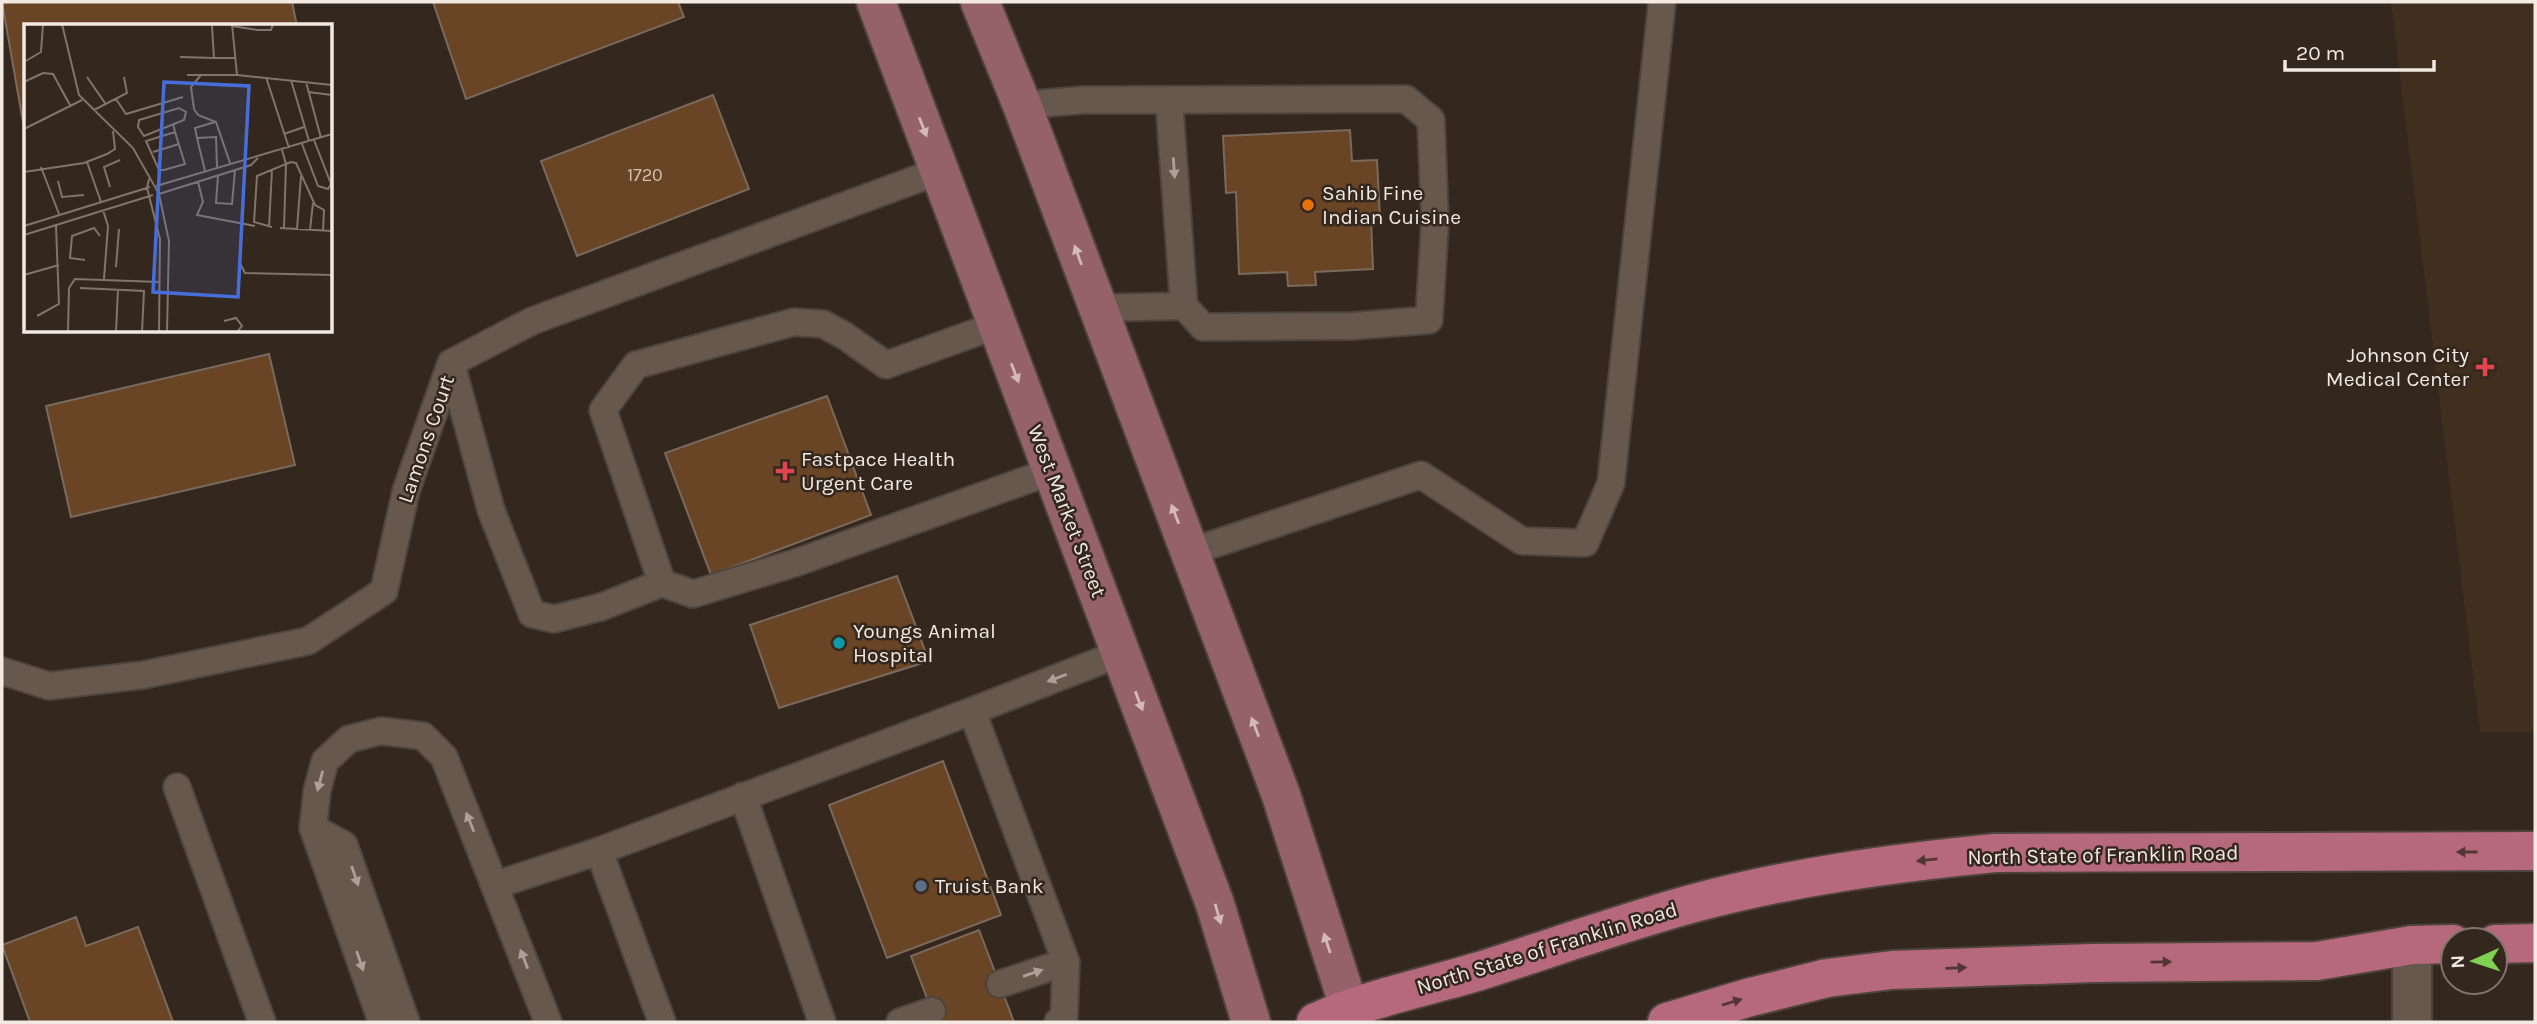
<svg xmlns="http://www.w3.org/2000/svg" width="2537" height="1024" viewBox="0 0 2537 1024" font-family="Karla,sans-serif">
<rect width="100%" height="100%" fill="#34271d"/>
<!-- built -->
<path fill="#402e1f" d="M 2391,2 L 2535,2 L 2535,732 L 2480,732 Z"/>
<!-- building -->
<path fill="#694525" stroke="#796a5e" stroke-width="2" d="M 2,2 L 292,2 L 297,26 L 26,26 L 26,127 L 24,128 Z
M 433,2 L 678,2 L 684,17 L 466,99 Z
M 713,95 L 749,189 L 577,256 L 541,161 Z
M 1350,130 L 1352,161 L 1377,160 L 1380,218 L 1371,219 L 1373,269 L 1315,272 L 1316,285 L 1288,286 L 1287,272 L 1239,274 L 1236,192 L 1226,193 L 1223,136 Z
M 269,354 L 295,465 L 71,517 L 46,406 Z
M 827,396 L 871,515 L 711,575 L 665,453 Z
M 897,576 L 929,661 L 779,708 L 750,625 Z
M 943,761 L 1001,915 L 887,958 L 829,805 Z
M 76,917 L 86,946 L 138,927 L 173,1022 L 30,1022 L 2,945 Z
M 979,930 L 1014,1022 L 936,1022 L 911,956 Z"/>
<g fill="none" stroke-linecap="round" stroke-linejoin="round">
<defs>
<path id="lane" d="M 1169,100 L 1184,306
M 1022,105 L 1083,100 L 1406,99 L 1431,120 L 1435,222 L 1429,320 L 1353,326 L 1203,327 L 1184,306 L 1098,308
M 997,325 L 886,365 L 845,336 L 823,324 L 794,322 L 636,365 L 603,410 L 662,583 L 693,594 L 795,563 L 1052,471
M 451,363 L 491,510 L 532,614 L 554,619 L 601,607 L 662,583
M 1190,552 L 1421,475 L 1522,541 L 1585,543 L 1611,483 L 1662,2
M 2,671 L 49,686 L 143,675 L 308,641 L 384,591 L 406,491 L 451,363 L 532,321 L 939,171
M 972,711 L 1121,653
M 177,787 L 262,1022
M 743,796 L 822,1022
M 313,828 L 344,845 L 406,1022
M 599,851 L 972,711 L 1066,962 L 1064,1019 L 1058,1022
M 496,885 L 599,851 L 662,1022
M 1000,984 L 1066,962
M 382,1022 L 313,828 L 317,791 L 325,761 L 349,739 L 381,731 L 423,736 L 444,757 L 548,1022
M 900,1022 L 932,1011"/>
<path id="street" d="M 2412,1022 L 2412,945"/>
<path id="primary" d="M 876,2 L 1215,904 L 1251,1022
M 980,2 L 1022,105 L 1281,795 L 1349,1007"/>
<path id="highway" d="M 2495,944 L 2535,943
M 1316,1022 C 1369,998 1427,987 1483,970 C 1552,948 1621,923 1691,904 C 1790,877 1893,863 1995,853 L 2535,851
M 1667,1022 L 1747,998 L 1827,978 L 1892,970 L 2093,963 L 2317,961 L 2412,945 L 2453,944"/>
</defs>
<!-- lane casing -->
<use href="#lane" stroke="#4e443b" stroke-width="30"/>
<!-- street casing -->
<use href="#street" stroke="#4e443b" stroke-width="42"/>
<!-- primary casing -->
<use href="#primary" stroke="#4e443b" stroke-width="42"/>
<!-- highway casing -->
<use href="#highway" stroke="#4e443b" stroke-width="42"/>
<!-- lane -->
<use href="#lane" stroke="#67584d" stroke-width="26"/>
<!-- street -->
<use href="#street" stroke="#67584d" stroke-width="38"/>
<!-- primary -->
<use href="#primary" stroke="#966269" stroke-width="38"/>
<!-- highway -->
<use href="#highway" stroke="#b6687c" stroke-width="38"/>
</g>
<!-- one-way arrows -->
<defs><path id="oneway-solid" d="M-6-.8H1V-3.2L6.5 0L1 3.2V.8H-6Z" transform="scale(1.75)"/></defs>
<g fill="#d1bab8">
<use href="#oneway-solid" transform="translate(923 127) rotate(69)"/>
<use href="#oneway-solid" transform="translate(1078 255) rotate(-110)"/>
<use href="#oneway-solid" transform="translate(1015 373) rotate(69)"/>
<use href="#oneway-solid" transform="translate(1175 514) rotate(-111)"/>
<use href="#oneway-solid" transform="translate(1139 701) rotate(69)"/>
<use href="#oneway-solid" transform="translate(1255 727) rotate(-111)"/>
<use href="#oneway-solid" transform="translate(1218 914) rotate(74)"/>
<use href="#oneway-solid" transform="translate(1327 943) rotate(-108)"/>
</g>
<g fill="#aca098">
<use href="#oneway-solid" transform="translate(1174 168) rotate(86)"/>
<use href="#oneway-solid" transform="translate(1057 678) rotate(159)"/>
<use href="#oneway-solid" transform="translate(320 781) rotate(105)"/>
<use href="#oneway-solid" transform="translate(470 822) rotate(-112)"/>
<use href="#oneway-solid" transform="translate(355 876) rotate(71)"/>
<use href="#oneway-solid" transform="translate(524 959) rotate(-111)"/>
<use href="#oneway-solid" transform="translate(360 961) rotate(71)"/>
<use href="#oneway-solid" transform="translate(1033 973) rotate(-19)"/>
</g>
<g fill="#543735">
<use href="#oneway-solid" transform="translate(2467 852) rotate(180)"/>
<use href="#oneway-solid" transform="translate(1927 860) rotate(174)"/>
<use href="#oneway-solid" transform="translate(2161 962) rotate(-1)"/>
<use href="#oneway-solid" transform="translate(1956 968) rotate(-2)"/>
<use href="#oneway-solid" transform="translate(1732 1002) rotate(-17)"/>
</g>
<!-- markers -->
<circle fill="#e8710a" stroke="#34271d" stroke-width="2.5" cx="1308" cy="205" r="7"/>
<g fill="#e0444e" stroke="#34271d" stroke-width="2.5">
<path d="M2481.5 356.5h7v7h7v7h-7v7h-7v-7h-7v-7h7z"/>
<path d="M781.5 460.5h7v7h7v7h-7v7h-7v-7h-7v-7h7z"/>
</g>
<circle fill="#0f9aa8" stroke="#34271d" stroke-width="2.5" cx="839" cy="643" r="7"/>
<circle fill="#5c6f8a" stroke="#34271d" stroke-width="2.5" cx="921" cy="886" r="7"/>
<g text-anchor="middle" stroke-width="5" stroke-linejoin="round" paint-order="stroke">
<!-- number labels -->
<g font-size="18" fill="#cfc0b3">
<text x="645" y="181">1720</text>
</g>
<!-- poi labels -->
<g font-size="21" fill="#f1e9e2" stroke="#34271d" text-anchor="start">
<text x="1322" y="200">Sahib Fine<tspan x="1322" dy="24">Indian Cuisine</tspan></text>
<text x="2469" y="362" text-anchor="end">Johnson City<tspan x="2469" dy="24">Medical Center</tspan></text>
<text x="801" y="466">Fastpace Health<tspan x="801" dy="24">Urgent Care</tspan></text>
<text x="853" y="638">Youngs Animal<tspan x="853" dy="24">Hospital</tspan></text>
<text x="935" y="893">Truist Bank</text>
</g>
<!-- street labels -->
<g font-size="21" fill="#f1e9e2" stroke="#34271d">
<text transform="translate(426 439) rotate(-71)" y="7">Lamons Court</text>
<text transform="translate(1067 511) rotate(69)" y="7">West Market Street</text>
<text transform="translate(2103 855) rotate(-1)" y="7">North State of Franklin Road</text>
<text transform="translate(1547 948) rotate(-17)" y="7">North State of Franklin Road</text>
</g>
</g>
<!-- overview -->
<g transform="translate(24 24)">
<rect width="308" height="308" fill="#34271d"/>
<path fill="none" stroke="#80756c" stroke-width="2" d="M 38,0 L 55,71 L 109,124 L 135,170 L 145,217 L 143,308M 208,0 L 213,51M 188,2 L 190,34 L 211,34M 208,2 L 233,6 L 247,6 L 249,0M 156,33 L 190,34M 0,38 L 17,28 L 19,0M 163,51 L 213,51 L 308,61M 177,51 L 167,63 L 170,85 L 174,91 L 192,98 L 206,139M 63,53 L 81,79M 242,53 L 265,124M 267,56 L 285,117M 0,58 L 19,49 L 29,50 L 47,83M 282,58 L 297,114M 284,68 L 308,71M 92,75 L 102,90 L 159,73M 155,84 L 162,88 L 160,96 L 120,112 L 114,103 L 115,96 ZM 70,86 L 103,69 L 100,53M 0,105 L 58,76M 260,110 L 280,103M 173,114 L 171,104 L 191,98M 278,120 L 294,162 L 304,165 L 307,160 L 290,116M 129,128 L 155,120M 63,138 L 77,178M 17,143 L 35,190M 140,146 L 135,146 L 122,117 L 151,108 L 149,99M 140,146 L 161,140 L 151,108M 181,147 L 173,114 L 192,113 L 193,143M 0,148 L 60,139 L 83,130 L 91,125 L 89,107M 194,152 L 192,179 L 208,180 L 211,146M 125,155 L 123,164 L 136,215 L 135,308M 34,157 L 38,173 L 60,171M 174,158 L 179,178 L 173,191 L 231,202M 132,162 L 308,110M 86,163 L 80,143 L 96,136M 135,170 L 227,141 L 234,134M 79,186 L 84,202 L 80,255M 218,200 L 216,239 L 221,249 L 308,251M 0,202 L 126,163M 245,203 L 248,145M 248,203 L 230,198 L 233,152 L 262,140 L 258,126M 256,204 L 308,207M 260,204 L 262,140 L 267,138 L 272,139 L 291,181 L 300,186 L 299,207M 273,205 L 277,152M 286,206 L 289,179M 0,211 L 129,171M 61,236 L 46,234 L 48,212 L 70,204 L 76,212M 92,243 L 95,205M 0,251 L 35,241M 56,264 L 120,267 L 118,308M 13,292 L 35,280 L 32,202M 200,297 L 212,294 L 218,302 L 213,308M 44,308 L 45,264 L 51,255 L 136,258M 92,308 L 94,265"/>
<path fill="#476dda" fill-opacity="0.15" stroke="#476dda" stroke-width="3.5" d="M 140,58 L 225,62 L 214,273 L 129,268 Z"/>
<rect width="308" height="308" fill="none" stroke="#f1e9e2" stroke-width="3.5"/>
</g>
<!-- border -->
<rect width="2537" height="1024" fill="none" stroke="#f1e9e2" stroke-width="7"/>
<!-- north arrow -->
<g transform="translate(2474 961) rotate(267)"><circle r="33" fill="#34271d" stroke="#80756c" stroke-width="2"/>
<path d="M0-5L12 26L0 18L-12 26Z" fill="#7ed153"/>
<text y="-10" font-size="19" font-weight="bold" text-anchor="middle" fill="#f1e9e2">N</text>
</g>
<!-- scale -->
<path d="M2285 60v10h149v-10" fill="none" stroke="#f1e9e2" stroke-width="3.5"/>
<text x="2296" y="60" font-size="21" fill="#f1e9e2" stroke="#34271d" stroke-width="5" paint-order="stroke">20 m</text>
</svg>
